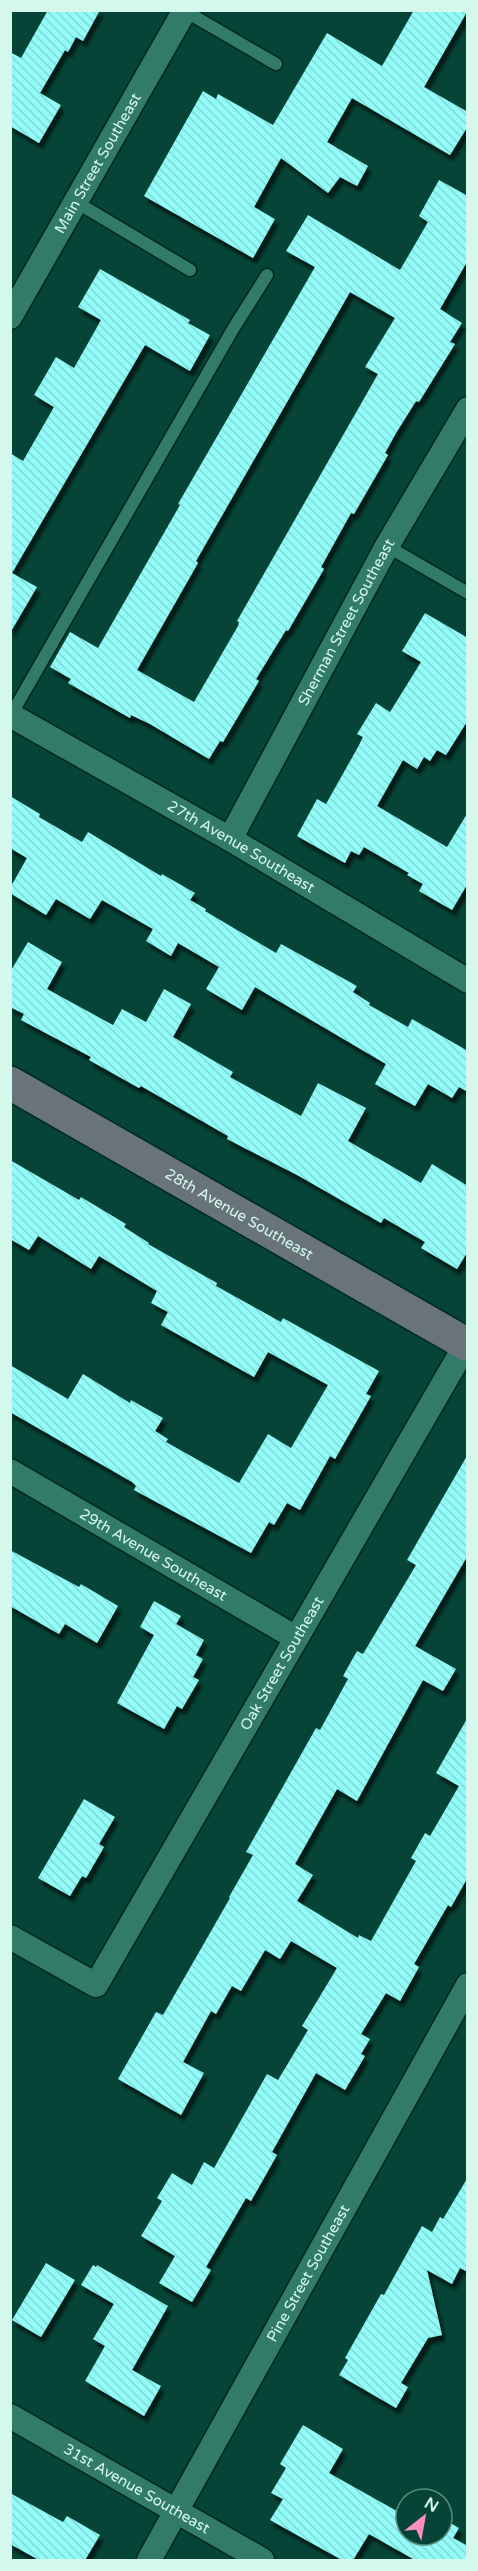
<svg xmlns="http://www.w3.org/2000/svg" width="478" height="2571" viewBox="0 0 478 2571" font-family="'Varela Round',sans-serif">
<defs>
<pattern id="building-back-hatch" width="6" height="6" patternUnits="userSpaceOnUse" patternTransform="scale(1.5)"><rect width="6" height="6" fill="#91fbf8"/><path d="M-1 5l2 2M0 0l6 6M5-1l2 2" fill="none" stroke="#81d8d5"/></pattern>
<filter id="shadow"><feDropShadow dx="3.5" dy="6" stdDeviation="1.5" flood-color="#0009"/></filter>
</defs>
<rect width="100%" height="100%" fill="#054436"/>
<!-- building -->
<path fill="url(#building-back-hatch)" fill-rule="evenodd" filter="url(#shadow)" d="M 48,10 L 100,10 L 83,41 L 76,37 L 68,52 L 65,50 L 40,93 L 61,105 L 39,143 L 10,126 L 10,52 L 21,58 Z
M 414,10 L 468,10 L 424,87 L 468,112 L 468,126 L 450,155 L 352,98 L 327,142 L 368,166 L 357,186 L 340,177 L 328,193 L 281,158 L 254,207 L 275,219 L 253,258 L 144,196 L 203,91 L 216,99 L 218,94 L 273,125 L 327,33 L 382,66 Z
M 439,180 L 468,196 L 468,260 L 440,309 L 462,323 L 450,342 L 455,344 L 419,402 L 416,401 L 396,433 L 385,453 L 388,455 L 354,514 L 351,513 L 321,567 L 324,569 L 288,631 L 286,630 L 256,679 L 259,681 L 223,742 L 220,741 L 209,759 L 150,724 L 131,715 L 130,718 L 68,683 L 71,679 L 50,667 L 70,632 L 98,648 L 180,505 L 178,504 L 315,267 L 286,251 L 308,215 L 400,270 L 428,222 L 419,216 ZM 350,292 L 395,318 L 365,367 L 378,374 L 237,621 L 239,622 L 238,626 L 194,702 L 137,670 L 198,563 L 196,561 Z
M 100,269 L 190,320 L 188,323 L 210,335 L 190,371 L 145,345 L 12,573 L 37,587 L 10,633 L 10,453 L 23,461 L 54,407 L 34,395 L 56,357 L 74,368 L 101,320 L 78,307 Z
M 425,613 L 468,638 L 468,720 L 446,755 L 437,750 L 430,761 L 424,757 L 417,769 L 403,760 L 377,806 L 447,847 L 468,812 L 468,883 L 452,910 L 419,891 L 423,884 L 407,875 L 409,873 L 364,847 L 359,855 L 351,851 L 345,863 L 297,836 L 317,799 L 326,804 L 358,747 L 363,737 L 357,734 L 376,703 L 390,712 L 421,662 L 402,651 Z
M 10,796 L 40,814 L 39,817 L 82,842 L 88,832 L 161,876 L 162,874 L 195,893 L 190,900 L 206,909 L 205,911 L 276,953 L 281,944 L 357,986 L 353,992 L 370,1003 L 369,1005 L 408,1027 L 412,1019 L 468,1051 L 468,1092 L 459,1087 L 452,1098 L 428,1084 L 415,1106 L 375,1084 L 386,1064 L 255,987 L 242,1010 L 206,989 L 219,967 L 178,943 L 171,956 L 146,941 L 153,929 L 102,900 L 90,919 L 56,899 L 46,915 L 10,893 L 10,888 L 27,858 L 10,848 Z
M 28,942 L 62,962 L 47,989 L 113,1025 L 122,1009 L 146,1022 L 164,989 L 191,1004 L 173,1037 L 233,1072 L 230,1077 L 301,1116 L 318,1083 L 366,1108 L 348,1141 L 421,1183 L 432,1164 L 468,1186 L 468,1251 L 457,1269 L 421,1248 L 425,1242 L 384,1218 L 381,1223 L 299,1176 L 227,1139 L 228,1136 L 141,1086 L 139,1088 L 89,1060 L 91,1057 L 21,1020 L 24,1014 L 10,1007 L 10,972 Z
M 10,1160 L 79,1200 L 81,1197 L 126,1224 L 124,1227 L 149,1243 L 148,1244 L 217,1283 L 216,1286 L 281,1322 L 283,1318 L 379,1371 L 366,1394 L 371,1396 L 335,1459 L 330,1456 L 300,1510 L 287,1503 L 274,1525 L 269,1522 L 251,1553 L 134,1490 L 136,1486 L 132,1482 L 10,1412 L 10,1365 L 68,1399 L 83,1374 L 130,1403 L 131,1400 L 163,1418 L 155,1431 L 168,1439 L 166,1442 L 239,1483 L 268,1434 L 291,1448 L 328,1385 L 268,1352 L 254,1377 L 161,1325 L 168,1312 L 151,1303 L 157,1291 L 99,1256 L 91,1269 L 38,1236 L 29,1250 L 10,1239 Z
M 468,1454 L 468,1555 L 415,1646 L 456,1669 L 443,1691 L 423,1680 L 357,1801 L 337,1789 L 295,1864 L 313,1875 L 297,1901 L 358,1938 L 359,1935 L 371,1941 L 416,1861 L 411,1858 L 425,1833 L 430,1836 L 459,1786 L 436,1773 L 468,1717 L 468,1877 L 451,1907 L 448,1905 L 414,1964 L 419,1967 L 400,2001 L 386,1993 L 361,2034 L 370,2039 L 361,2054 L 365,2056 L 345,2090 L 316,2073 L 272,2152 L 277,2155 L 251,2201 L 246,2198 L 206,2267 L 211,2270 L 192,2302 L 159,2283 L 175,2256 L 141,2236 L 162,2201 L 157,2198 L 172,2173 L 192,2185 L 204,2162 L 214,2168 L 267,2074 L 278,2080 L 308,2030 L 302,2026 L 337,1968 L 291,1941 L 280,1959 L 265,1950 L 241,1991 L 232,1986 L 216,2014 L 211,2011 L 183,2062 L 204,2073 L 181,2115 L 118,2079 L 156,2012 L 163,2015 L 230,1898 L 229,1897 L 253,1855 L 246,1852 L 316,1728 L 320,1730 L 348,1679 L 343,1676 L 357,1651 L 363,1654 L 416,1565 L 407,1560 Z
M 10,1550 L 79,1587 L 81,1584 L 118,1606 L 97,1643 L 65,1624 L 59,1634 L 10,1606 Z
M 154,1601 L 181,1616 L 176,1624 L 204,1640 L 196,1655 L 203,1659 L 193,1677 L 199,1680 L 182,1709 L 177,1706 L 164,1729 L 117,1703 L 154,1635 L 140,1627 Z
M 84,1799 L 115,1817 L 99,1844 L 104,1847 L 86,1878 L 82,1876 L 70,1896 L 38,1878 Z
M 468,2177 L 468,2272 L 460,2268 L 452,2284 L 427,2270 L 442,2335 L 428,2338 L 401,2383 L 408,2387 L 396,2408 L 339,2375 L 348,2360 L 345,2358 L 381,2294 L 384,2295 L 422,2226 L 432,2232 L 440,2217 L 443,2219 Z
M 46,2263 L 75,2280 L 41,2337 L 12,2320 Z
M 93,2265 L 96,2267 L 97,2265 L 168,2306 L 132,2370 L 161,2386 L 144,2416 L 85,2381 L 105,2346 L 93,2339 L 114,2304 L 81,2285 Z
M 303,2425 L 343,2449 L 329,2473 L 404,2515 L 406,2511 L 406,2535 L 442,2535 L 442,2518 L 459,2528 L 453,2538 L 468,2546 L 468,2560 L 415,2560 L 369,2534 L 353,2560 L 342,2560 L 270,2520 L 283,2499 L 271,2493 L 286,2468 L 280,2464 Z
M 10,2493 L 63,2522 L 67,2516 L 100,2535 L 85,2560 L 39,2560 L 10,2544 Z"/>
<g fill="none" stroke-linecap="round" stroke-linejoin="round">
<defs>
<path id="lane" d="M 185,11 L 276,64
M 76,202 L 190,270
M 387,546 L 468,593
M 11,715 L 233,329 L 267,275"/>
<g id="street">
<path id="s1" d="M 10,317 L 185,10"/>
<path id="s2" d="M 10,715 L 230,839 L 468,981"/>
<path id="s3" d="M 230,839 L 387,546 L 468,409"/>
<path id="s4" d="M 10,1471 L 296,1638"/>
<path id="s5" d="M 10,1937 L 96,1985 L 468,1341"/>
<path id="s6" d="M 10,2416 L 262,2560"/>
<path id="s7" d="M 149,2560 L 468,1985"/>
</g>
<g id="secondary">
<path id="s8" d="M 10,1083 L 468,1345"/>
</g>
</defs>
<!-- lane casing -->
<use href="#lane" stroke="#00281e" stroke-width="15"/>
<!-- street casing -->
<use href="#street" stroke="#00281e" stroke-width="27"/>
<!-- secondary casing -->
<use href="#secondary" stroke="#00281e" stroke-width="36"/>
<!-- lane -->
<use href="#lane" stroke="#317b68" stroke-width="12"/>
<!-- street -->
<use href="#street" stroke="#317b68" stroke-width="24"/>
<!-- secondary -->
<use href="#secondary" stroke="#68747a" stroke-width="33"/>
</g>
<g text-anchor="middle" stroke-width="6" stroke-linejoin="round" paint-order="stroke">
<!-- street labels -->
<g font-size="15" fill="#d4f8ec" stroke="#054436">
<text dy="5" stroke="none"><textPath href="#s1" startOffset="177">Main Street Southeast</textPath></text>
<text dy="5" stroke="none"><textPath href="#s3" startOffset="246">Sherman Street Southeast</textPath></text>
<text dy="5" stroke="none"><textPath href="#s2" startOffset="266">27th Avenue Southeast</textPath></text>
<text dy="5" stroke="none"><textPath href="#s8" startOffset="264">28th Avenue Southeast</textPath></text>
<text dy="5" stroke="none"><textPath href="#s4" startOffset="166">29th Avenue Southeast</textPath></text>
<text dy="5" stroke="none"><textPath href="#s5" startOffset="470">Oak Street Southeast</textPath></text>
<text dy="5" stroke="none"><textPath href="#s7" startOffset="328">Pine Street Southeast</textPath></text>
<text dy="5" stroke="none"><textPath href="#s6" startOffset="146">31st Avenue Southeast</textPath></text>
</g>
</g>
<!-- border -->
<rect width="478" height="2571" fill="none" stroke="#d4f8ec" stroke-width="24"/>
<!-- north arrow -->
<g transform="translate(424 2517) rotate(31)"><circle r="28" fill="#054436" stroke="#588c7f" stroke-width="1.5"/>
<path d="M0-4.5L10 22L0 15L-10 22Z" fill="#fd8ebf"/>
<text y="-9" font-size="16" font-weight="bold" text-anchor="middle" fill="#d4f8ec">N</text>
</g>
</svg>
